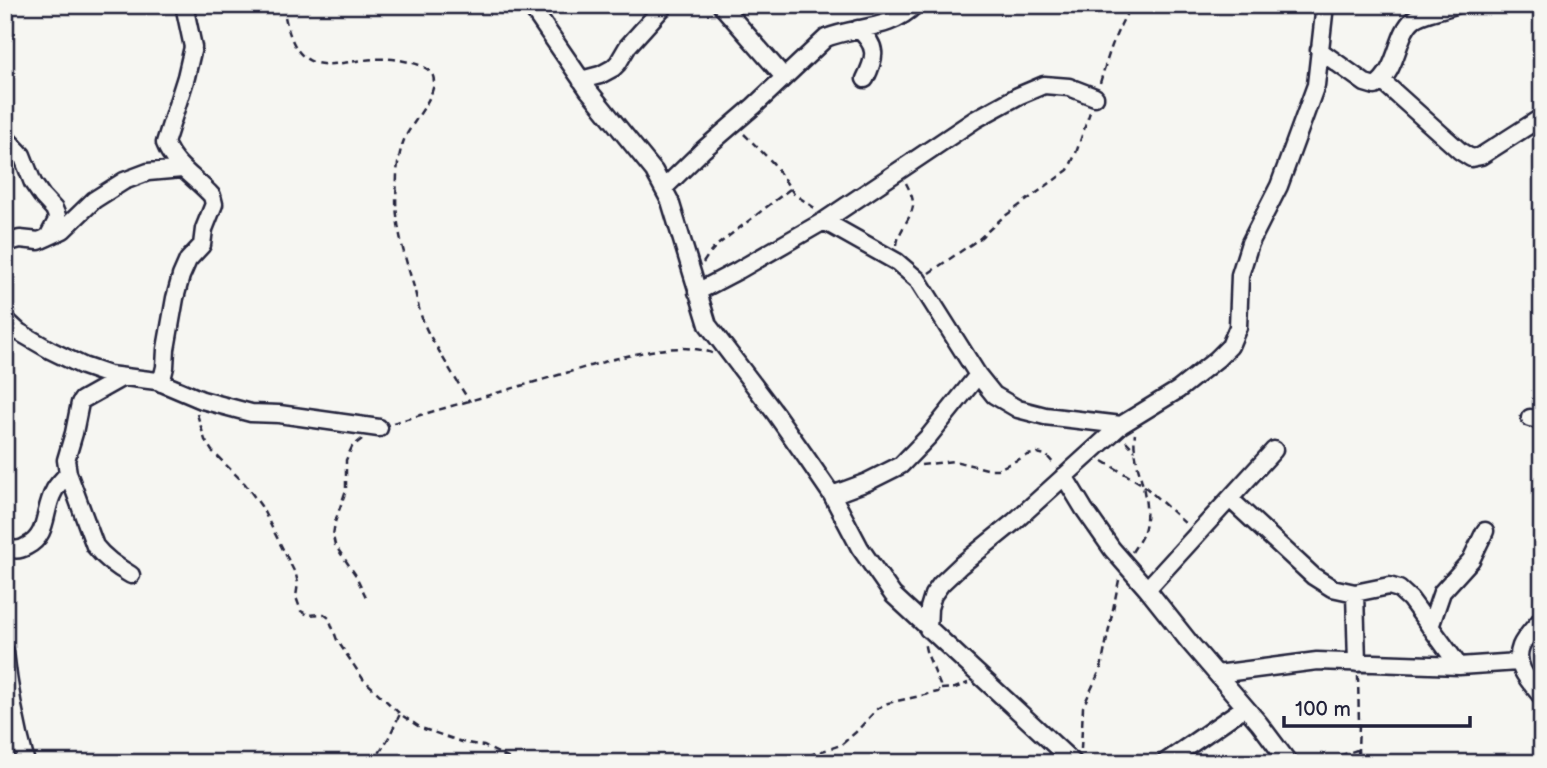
<svg xmlns="http://www.w3.org/2000/svg" width="1547" height="768" viewBox="0 0 1547 768" font-family="'Balsamiq Sans',sans-serif">
<rect width="100%" height="100%" fill="#f6f6f2"/>
<filter id="ink" filterUnits="userSpaceOnUse"><feTurbulence type="fractalNoise" baseFrequency=".0143" numOctaves="2"/><feDisplacementMap in="SourceGraphic" scale="14" xChannelSelector="R" yChannelSelector="G"/><feConvolveMatrix kernelMatrix="1 2 1 2 8 2 1 2 1" color-interpolation-filters="sRGB"/></filter>
<g filter="url(#ink)">
<g fill="none" stroke-linecap="round" stroke-linejoin="round">
<defs>
<path id="minor" d="M 530,5 L 589,91 L 654,171 L 670,201 L 708,325 L 775,413 L 808,460 L 832,495 L 860,548 L 893,595 L 1074,763
M 721,5 L 784,77
M 858,29 C 878,46 876,57 865,79
M 1319,50 L 1365,83 L 1375,86 C 1399,70 1396,33 1414,19 C 1423,12 1445,9 1456,5
M 581,80 L 600,75 L 613,68 L 618,63 L 628,46 L 665,5
M 1382,81 L 1460,151 L 1471,158 L 1481,156 L 1542,117
M 5,137 L 22,155 L 33,183 L 42,196 L 54,209 L 57,216 L 56,222 L 48,237
M 664,188 L 703,150 L 754,106 L 826,38 C 856,26 891,30 915,5
M 824,221 L 897,262 L 918,280 L 978,375 L 994,395 L 1018,409 L 1045,416 L 1121,425
M 5,243 L 20,239 L 39,241 L 48,237 L 63,230 L 94,200 L 124,181 L 148,172 L 182,169
M 697,292 L 739,270 L 824,221 L 976,119 L 1018,96 L 1044,85 L 1069,87 L 1095,97
M 5,319 L 19,332 L 50,350 L 83,366 L 109,375 L 157,381 L 202,400 L 251,413 L 279,414 L 379,428
M 123,377 L 82,400 L 80,403 L 74,433 L 66,460 L 68,473 L 95,546 C 105,559 117,567 131,575
M 161,383 L 165,367 L 166,349 L 175,298 L 181,276 L 188,260 L 202,245 L 204,229 L 214,204 L 212,196 C 196,178 174,166 165,143 L 186,77 L 193,47 L 184,5
M 1530,418 L 1542,420
M 1064,476 L 1084,509 L 1112,549 L 1147,589 L 1190,643 L 1259,723 L 1289,763
M 832,495 L 867,482 L 901,465 L 929,436 L 978,375
M 1230,499 L 1313,576 L 1332,588 L 1355,593 L 1389,586 L 1399,589 L 1410,599 L 1459,666
M 5,547 C 14,550 19,551 27,546 C 49,535 43,510 54,491 C 57,484 64,479 68,473
M 1147,589 L 1274,450
M 1355,593 L 1357,663
M 1542,618 C 1536,626 1524,638 1521,646 C 1513,666 1531,683 1542,697
M 1430,627 L 1442,592 L 1471,560 L 1485,531
M 928,629 L 929,608 L 933,595 L 941,584 L 961,565 L 1014,522 L 1121,425 L 1178,390 L 1217,359 L 1230,346 L 1238,327 L 1240,275 L 1250,243 L 1279,186 L 1316,85 L 1325,5
M 5,652 C 9,690 16,726 26,763
M 1217,674 L 1317,661 L 1459,666 L 1518,662
M 1164,763 L 1245,707"/>
</defs>
<!-- minor casing -->
<use href="#minor" stroke="#22223b" stroke-width="21"/>
<!-- path -->
<path stroke="#22223b" stroke-width="2.5" stroke-dasharray="7 5" stroke-linecap="butt" d="M 283,5 C 298,104 347,45 409,62 C 417,64 428,67 432,74 C 442,91 410,124 404,140 C 400,150 398,162 397,172 C 397,186 395,201 397,215 C 399,239 407,264 414,287 C 417,299 419,312 424,323 C 427,333 434,342 439,351 C 449,368 459,385 470,402
M 1100,83 C 1108,56 1116,29 1132,5
M 744,134 L 773,163 L 794,194 L 816,209
M 897,245 C 898,231 911,219 913,206 C 914,199 909,189 906,183
M 703,263 L 709,254 L 716,246 L 790,189
M 929,273 L 979,239 L 1001,219 L 1068,170 L 1076,153 L 1091,109
M 197,414 L 205,440 L 212,451 L 245,484 L 261,506 L 296,575 L 298,583 L 296,597 L 301,611 L 308,615 L 324,614 L 329,618 L 337,640 L 363,679 L 400,714 L 421,728 L 462,742 L 484,746 L 518,763
M 393,423 L 614,359 C 644,352 681,342 712,353
M 362,439 L 352,447 L 346,460 L 346,490 L 335,522 L 333,536 L 335,545 L 355,574 L 366,597
M 1126,441 L 1135,451
M 1103,461 L 1142,484 L 1187,525
M 921,465 L 954,461 L 987,469 L 998,469 L 1028,455 L 1037,453 L 1046,455 L 1055,465
M 1132,552 C 1137,544 1143,536 1145,527 C 1149,508 1143,485 1138,467 C 1136,455 1133,445 1135,434
M 1358,676 L 1359,725 L 1358,750 L 1359,763
M 941,689 L 955,688 L 968,683
M 1081,749 L 1083,707 L 1101,668 L 1119,580
M 373,763 L 388,739 L 400,714
M 799,763 L 813,754 L 841,745 L 856,732 L 878,708 L 888,703 L 938,692 L 940,689 L 940,685 L 926,651 L 924,642
M 1317,763 L 1357,750"/>
<!-- minor -->
<use href="#minor" stroke="#f6f6f2" stroke-width="16"/>
</g>
</g>
<!-- margin -->
<rect width="1547" height="768" fill="none" stroke="#f6f6f2" stroke-width="28"/>
<rect x="14" y="14" width="1519" height="740" fill="none" stroke="#22223b" stroke-width="2.5" filter="url(#ink)"/>
<!-- scale -->
<path d="M1284 716v10h186v-10" fill="none" stroke="#22223b" stroke-width="3.5"/>
<text x="1295" y="716" font-size="21" fill="#22223b" stroke="#f6f6f2" stroke-width="5" paint-order="stroke">100 m</text>
</svg>
